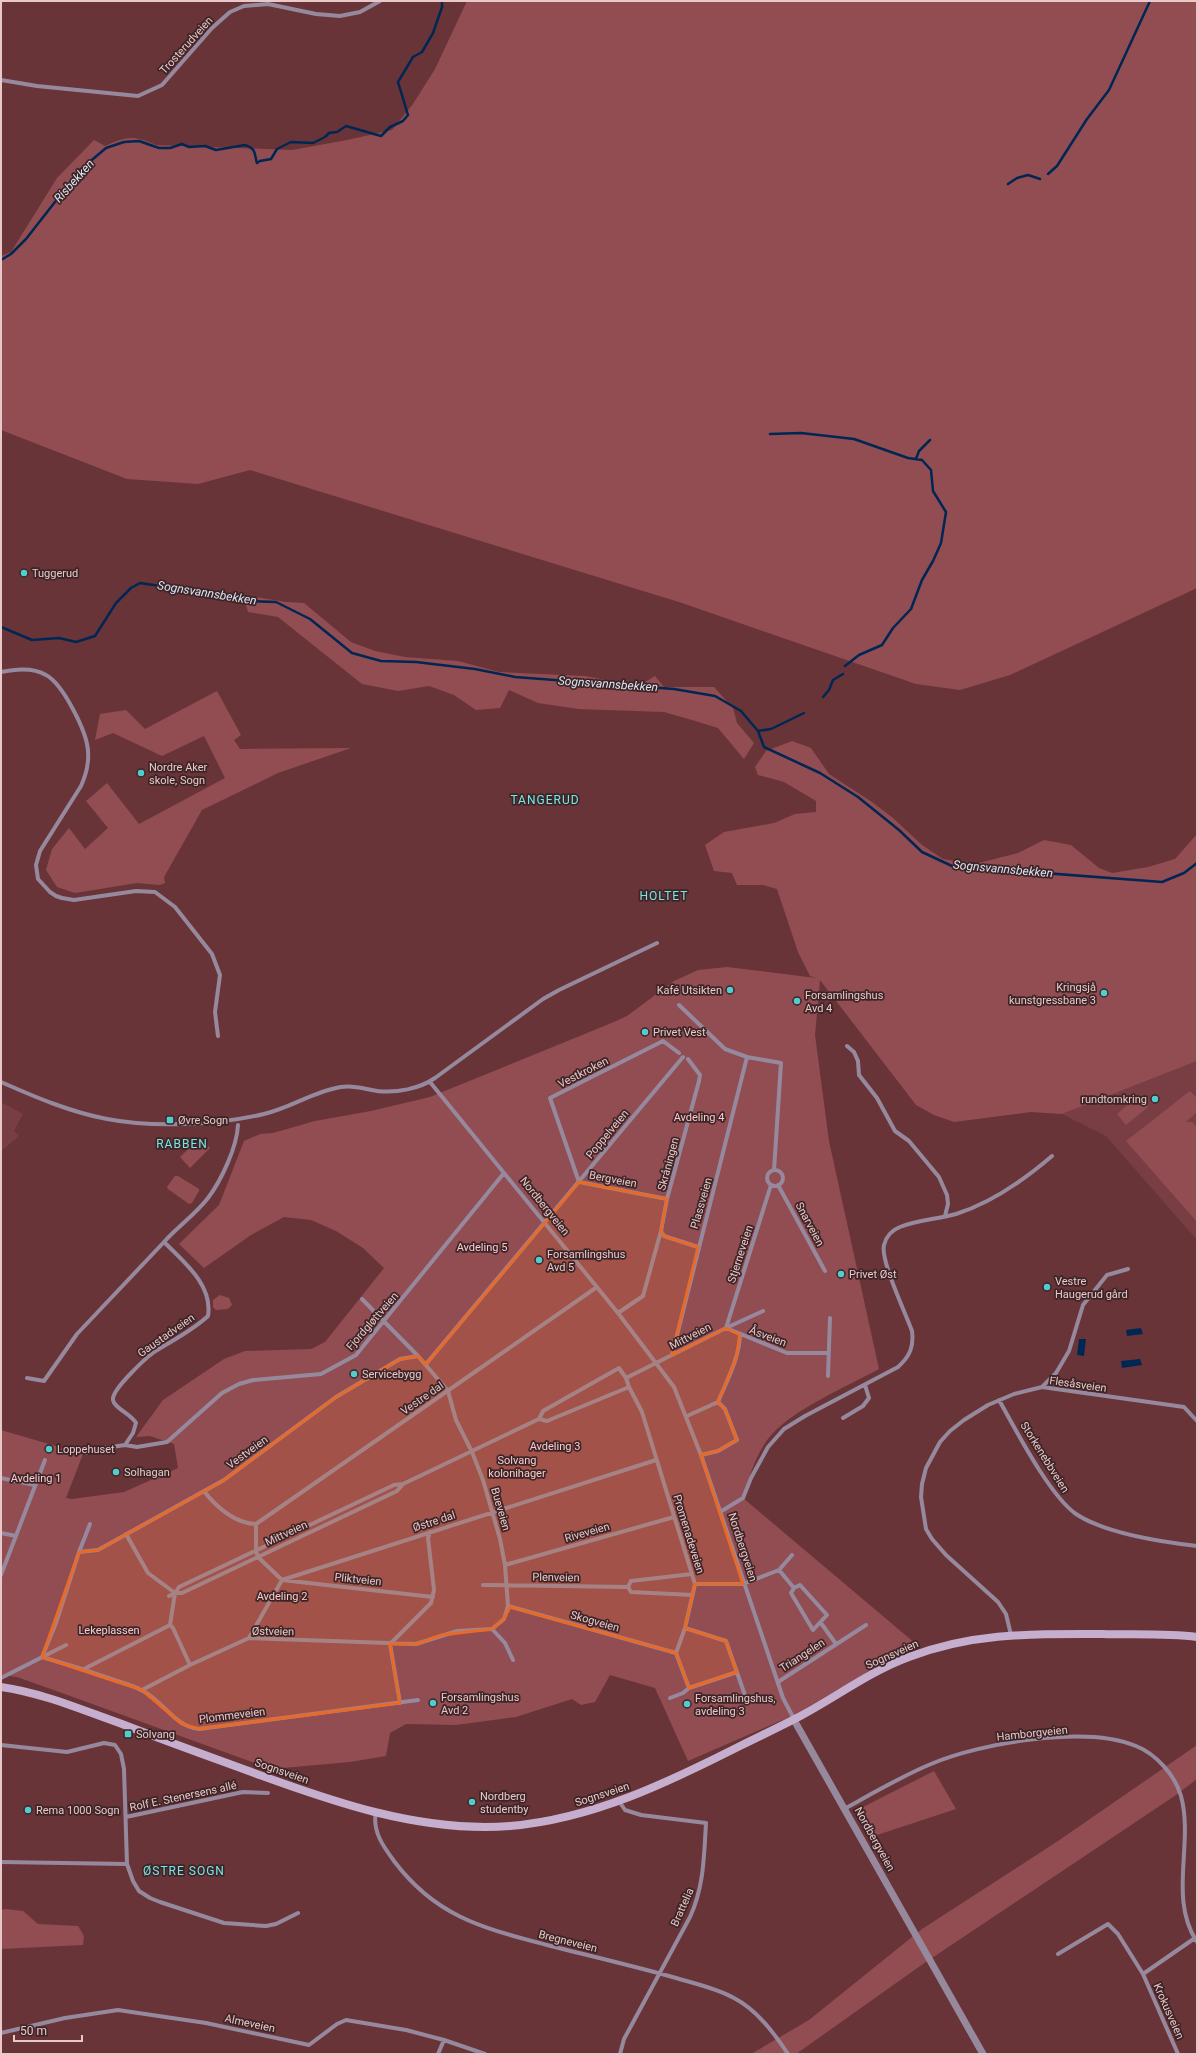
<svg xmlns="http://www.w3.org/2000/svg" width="1198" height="2055" viewBox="0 0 1198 2055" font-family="Roboto,sans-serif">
<rect width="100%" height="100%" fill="#693438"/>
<!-- built -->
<path fill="#793e43" d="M 1197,1061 L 1197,1240 L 1106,1136 L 1062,1114 Z
M 1,1102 L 23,1114 L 14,1131 L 19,1136 L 1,1151 Z"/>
<!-- green -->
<path fill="#924d52" d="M 467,1 L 1197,1 L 1197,588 L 1010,675 L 960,690 L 916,684 L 682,603 L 250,470 L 198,484 L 127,479 L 1,430 L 1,256 L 11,252 L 57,178 L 94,140 L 105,146 C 127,136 133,135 156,145 L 292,150 L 347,140 L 392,130 L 413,104 L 435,69 Z
M 243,595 L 286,602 L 304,603 L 351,642 L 375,651 L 405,657 L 458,661 L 499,672 L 585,676 L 627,684 L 642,684 L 655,676 L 664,687 L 714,687 L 733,708 L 737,723 L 754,743 L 744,759 L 718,728 L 692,720 L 664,712 L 578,709 L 538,703 L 509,690 L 500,708 L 476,710 L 454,695 L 429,686 L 398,691 L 362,684 L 278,617 L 248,612 Z
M 217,691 L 241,735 L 234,740 L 240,749 L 351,748 L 278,773 L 202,810 L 164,877 L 165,883 L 160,885 L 137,883 L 75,893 L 57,887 L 46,870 L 52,849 L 69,828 L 85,849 L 108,828 L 86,801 L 107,783 L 139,824 L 225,778 L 204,736 L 162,756 L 113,733 L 95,740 L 100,714 L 126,710 L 145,729 Z
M 792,741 L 811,748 L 829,774 L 872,802 L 893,818 L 922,845 L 943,859 L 975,864 L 1018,853 L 1044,840 L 1071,845 L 1099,868 L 1112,873 L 1148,867 L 1175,859 L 1197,834 L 1197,1061 L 1062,1114 L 1031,1112 L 954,1122 L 934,1115 L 916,1105 L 820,980 L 815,1035 L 829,1141 L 879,1369 C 848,1386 796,1408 772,1434 C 757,1451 749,1476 743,1498 L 916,1644 L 794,1715 L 688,1761 L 655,1688 L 610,1675 L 595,1702 L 581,1705 L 572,1699 L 516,1717 L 456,1725 L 406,1724 L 390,1733 L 386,1756 L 350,1762 L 271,1769 L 73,1697 L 17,1677 L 1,1675 L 1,1430 L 83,1454 L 66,1498 L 72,1499 L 124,1492 L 178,1468 L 174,1444 L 150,1436 L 136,1437 L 163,1400 L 224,1359 L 245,1351 L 311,1349 L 325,1342 L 384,1268 L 363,1248 L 336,1231 L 311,1220 L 284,1217 L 251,1235 L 204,1268 L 179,1244 L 219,1205 L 244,1141 L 260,1134 L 273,1133 L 315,1121 L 371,1111 L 430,1097 L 614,1022 L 627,1016 L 674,981 L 698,970 L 727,967 L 816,978 L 810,976 L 798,952 L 777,889 L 763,885 L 737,885 L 732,873 L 714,871 L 705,845 L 724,832 L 774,823 L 795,814 L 816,812 L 816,801 L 784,782 L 758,775 L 755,767 L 766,751 Z
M 1190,1091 L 1197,1098 L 1197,1112 L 1186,1122 L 1192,1122 L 1197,1127 L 1197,1222 L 1126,1141 Z
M 1139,1095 L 1148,1107 L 1126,1125 L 1117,1114 Z
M 201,1137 L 210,1148 L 190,1168 L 180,1157 Z
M 175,1176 L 178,1176 L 199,1189 L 199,1191 L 192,1203 L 189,1204 L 168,1189 L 167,1187 Z
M 220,1295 L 229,1298 L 232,1305 L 228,1309 L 216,1310 L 213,1307 L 213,1300 Z
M 1197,1745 L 1197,1779 L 1176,1795 L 923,1964 L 796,2054 L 751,2054 L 809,2020 L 922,1929 L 1058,1841 Z
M 934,1771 L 956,1809 L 874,1836 L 859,1809 Z
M 5,1909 L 23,1911 L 38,1924 L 78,1926 L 84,1936 L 83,1945 L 1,1949 L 1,1910 Z"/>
<!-- water -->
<path fill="#002654" d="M 1141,1328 L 1143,1334 L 1127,1336 L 1126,1330 Z
M 1079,1339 L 1086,1339 L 1084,1356 L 1077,1355 Z
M 1140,1359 L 1142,1365 L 1122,1368 L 1121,1361 Z"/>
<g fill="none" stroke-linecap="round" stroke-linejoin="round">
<!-- stream -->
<path stroke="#002654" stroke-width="2.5" d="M 1048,174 L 1057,166 L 1087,119 L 1109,90 L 1150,1
M 1008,184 L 1017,178 L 1028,175 L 1040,179
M 1,260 L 11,254 L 26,239 L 80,170 L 106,148 L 124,142 L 139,141 L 159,148 L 170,148 L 182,144 L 189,147 L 205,146 L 216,150 L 245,145 C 257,149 254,154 257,163 L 260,161 L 271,159 L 277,149 L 291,142 L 313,143 L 325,137 L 329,133 L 337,132 L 346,126 L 381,136 L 390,127 L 403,121 L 408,115 L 398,82 L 413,57 L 422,52 L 433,33 L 442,7 L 442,1
M 770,434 L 801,433 L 854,439 L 908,458 L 922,460 L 931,470 L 933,491 L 946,512 L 941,543 L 933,561 L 922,580 L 911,609 L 893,628 L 882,645 L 859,655 L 845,666
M 916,459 L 919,451 L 930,440
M 1,627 L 32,640 L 59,638 L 76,642 L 95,636 L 116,603 L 131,588 L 140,583 L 216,594 L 249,601 L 276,602 L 310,619 L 352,653 L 381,661 L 416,662 L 475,669 L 515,677 L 674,689 L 715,696 L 741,711 L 758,731 L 764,747 L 820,773 L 858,797 L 899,830 L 922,852 L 952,866 L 1162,882 L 1184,873 L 1197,863
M 823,697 L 829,690 L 833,680 L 843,674
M 758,731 L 771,729 L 804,713"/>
<!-- minor -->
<path stroke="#97899d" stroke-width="4" d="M 1,80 L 37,86 L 138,96 L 162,85 L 212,28 L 230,12 L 244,6 L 268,4 L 316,14 L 340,16 L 360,12 L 380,1
M 1,672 C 15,669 33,667 46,675 C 63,684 87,732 88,751 C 89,763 86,775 81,786 L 40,851 L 36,865 L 38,879 L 50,892 L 56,896 L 62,898 L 74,900 L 136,891 L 155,892 L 175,907 L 212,954 L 220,975 L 215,1012 L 218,1036
M 679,1005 L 725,1049 L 747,1057 L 781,1063 L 774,1170
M 847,1046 L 854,1052 L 858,1061 L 859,1075 L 877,1098 L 895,1131 L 909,1141 L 939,1177 L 947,1195 L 948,1204 L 945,1216
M 688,1059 L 700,1075 L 699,1081 L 667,1199 L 661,1231 L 664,1236 L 698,1247
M 1,1082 C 35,1097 70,1112 107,1119 C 154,1128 217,1125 264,1114 C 291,1108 314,1091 341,1087 C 354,1085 365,1089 377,1091 C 397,1093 419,1089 435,1078 L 543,999 L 559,990 L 657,943
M 430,1082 L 618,1313 L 674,1387 L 701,1455 L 783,1698 L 794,1719
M767 1178a8 8 0 1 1 16 0a8 8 0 1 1-16 0Z
M 771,1185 L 726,1328 L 787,1353 L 829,1353
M 778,1185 L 825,1271
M 667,1199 L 579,1182 L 550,1098 L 663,1041 L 679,1053
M 618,1313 L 643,1296 L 661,1231
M 672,1355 L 747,1057
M 426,1364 L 683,1057
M 828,1376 L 830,1318
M 27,1378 L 44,1381 L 77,1334 L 164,1242
M 629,1387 L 642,1412 L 695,1584 L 685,1628 L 676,1653 L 689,1688
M 1042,1387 L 1056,1373 L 1069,1351 L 1083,1305 L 1107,1275 L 1128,1269
M 999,1400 C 1016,1430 1049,1495 1076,1514 C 1106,1534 1162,1542 1197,1546
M 687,1416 L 718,1402 C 727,1380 739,1359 740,1335
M 843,1418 L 863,1406 L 869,1398 L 865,1385
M 539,1419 L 543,1411 L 619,1368 L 626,1378
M 125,1445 L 137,1447 L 167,1442 L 222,1393 L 239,1384 L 253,1380 L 321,1374 L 356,1355 L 504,1173
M 86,1453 L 91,1450 L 125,1445 L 133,1433 L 136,1423 C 131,1414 114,1408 113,1400 C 111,1390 146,1358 154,1352 C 173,1340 192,1331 208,1316 C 213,1285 184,1262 164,1242 C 177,1227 195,1215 208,1198 C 221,1181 237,1147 238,1125
M 701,1455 L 718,1451 L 737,1440 L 725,1409 L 718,1402
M 1,1478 L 35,1485
M 204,1491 C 216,1507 236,1524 256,1524
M 720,1512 L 743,1498 L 751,1478 L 768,1447 L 784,1429 L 805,1416 L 898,1367 C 910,1356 914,1347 912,1331 C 906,1314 880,1260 884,1245 C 886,1237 892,1230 900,1227 C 917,1220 938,1219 956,1214 C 991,1203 1024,1180 1052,1156
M 256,1524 L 597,1287
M 256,1524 L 256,1551 L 258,1557 L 282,1580 L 433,1597
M 1,1533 L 16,1536
M 126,1534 L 148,1573 L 175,1593
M 79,1552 L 90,1524
M 505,1565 L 674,1517
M 779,1570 L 792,1555
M 1,1575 L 45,1460
M 695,1584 L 743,1584 L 779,1570 L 794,1588 L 791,1593 L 813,1630 L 827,1615 L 800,1585 L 794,1588
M 483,1585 L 628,1587 L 631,1592 L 693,1595
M 628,1587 L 631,1581 L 692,1574
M 175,1593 L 179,1587 L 394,1485 L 403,1484
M 175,1593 L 170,1625 L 173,1628 L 190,1665
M 169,1596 L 175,1593 L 182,1593 L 397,1491 L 403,1484 L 539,1419 L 547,1421 L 629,1387 L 626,1378 L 726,1328 L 763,1311
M 508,1606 L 676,1653
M 821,1623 L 836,1644
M 685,1628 L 726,1641 L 747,1701
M 492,1629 L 505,1643 L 513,1660
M 1011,1635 L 1006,1614 L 998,1602 L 946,1555 L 932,1539 L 926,1529 L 921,1497 L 922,1484 L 926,1468 L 940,1442 L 950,1431 L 964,1420 L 988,1405 L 1014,1394 L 1042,1387 L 1184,1407 L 1197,1421
M 249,1638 L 282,1580 L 656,1460
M 390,1644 L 431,1603 L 434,1590 L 428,1538 L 430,1532
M 390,1644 L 400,1703
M 42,1657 L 56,1623 L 79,1552 L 98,1550 L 224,1480 L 336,1397 L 400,1359 L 418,1356
M 42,1657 C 67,1664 92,1672 117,1681 C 126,1684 135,1686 143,1691 C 164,1702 174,1726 199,1729 L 418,1700
M 84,1669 L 170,1625
M 1,1678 L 66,1645
M 778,1682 L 866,1625
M 142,1690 L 190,1665 L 249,1638 L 416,1644 L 457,1631 L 492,1629 L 504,1619 L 508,1606 L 505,1565 L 500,1539 L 483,1480 L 472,1452 L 456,1420 L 448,1391 L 418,1356 L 362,1299
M 670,1698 L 683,1693 L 689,1688 L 737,1672
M 1,1745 L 67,1752 L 104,1743 L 115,1745 L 121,1754 L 124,1769 L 127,1864 L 133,1881 L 139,1891 L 150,1898 L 160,1902 L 224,1923 L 266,1926 L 276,1924 L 298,1913
M 619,1801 L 625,1810 L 641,1815 L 706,1823 C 704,1856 704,1887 690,1917 L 624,2039 L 620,2054
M 846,1808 C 873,1793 902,1776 931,1764 C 980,1743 1086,1725 1136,1746 C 1156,1754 1175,1775 1181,1796 C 1194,1844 1168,1898 1197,1942
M 376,1812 C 372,1831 383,1846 394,1861 C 436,1917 483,1928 547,1945 C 590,1956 634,1966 676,1978 C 696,1984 716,1988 734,1998 C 757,2010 774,2033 788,2054
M 126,1817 L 243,1792 L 268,1793
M 1,1862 L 127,1864
M 1058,1954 L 1108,1924 L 1118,1934 L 1143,1974
M 1,2033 L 65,2018 L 118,2010 L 206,2023 L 309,2045 L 337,2024 L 346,2020 L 406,2030 L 444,2040 L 485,2054
M 438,2054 L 444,2040
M 1178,2054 L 1143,1974 L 1195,1938"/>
<!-- tertiary -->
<path stroke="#97899d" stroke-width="7" d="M 794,1720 L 983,2054"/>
<!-- secondary -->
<path stroke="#c5aece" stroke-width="8" d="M 1,1687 C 43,1693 82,1710 122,1724 C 163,1740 205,1755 246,1770 C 330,1801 420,1833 510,1826 C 593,1819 669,1782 742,1745 C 762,1735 784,1725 804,1714 C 839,1695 871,1671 909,1657 C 974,1632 1034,1634 1102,1634 C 1134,1635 1166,1633 1197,1637"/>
</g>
<!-- marked area -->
<path fill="#e86a28" fill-opacity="0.2" stroke="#e86a28" stroke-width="3" stroke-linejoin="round" d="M 579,1182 L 667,1199 L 661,1231 L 664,1236 L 698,1247 L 672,1355 L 726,1328 L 740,1335 L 736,1359 L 718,1402 L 725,1409 L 737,1440 L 718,1451 L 701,1455 L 743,1584 L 695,1584 L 685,1628 L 726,1641 L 737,1672 L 689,1688 L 676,1653 L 510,1607 L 504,1619 L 492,1629 L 442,1635 L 416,1644 L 390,1644 L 400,1703 L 199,1729 L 182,1724 L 142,1690 L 42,1657 L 79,1552 L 98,1550 L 224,1480 L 336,1397 L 400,1359 L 418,1356 L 426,1364 Z"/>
<!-- markers -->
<g fill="#52cdce" stroke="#3d2426" stroke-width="1.5">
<circle cx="24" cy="573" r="4"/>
<circle cx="141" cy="773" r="4"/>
<circle cx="730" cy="990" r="4"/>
<circle cx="1104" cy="993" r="4"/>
<circle cx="797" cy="1001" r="4"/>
<circle cx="645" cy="1032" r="4"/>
<circle cx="1155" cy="1099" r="4"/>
<rect x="166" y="1116" width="8" height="8" rx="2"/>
<circle cx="539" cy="1260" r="4"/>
<circle cx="841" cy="1274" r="4"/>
<circle cx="1047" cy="1287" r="4"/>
<circle cx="354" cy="1374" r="4"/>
<circle cx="49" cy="1449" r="4"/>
<circle cx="116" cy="1472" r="4"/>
<circle cx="433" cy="1703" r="4"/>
<circle cx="687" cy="1704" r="4"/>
<rect x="124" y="1730" width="8" height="8" rx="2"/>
<circle cx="472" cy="1802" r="4"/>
<circle cx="28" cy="1810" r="4"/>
</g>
<g text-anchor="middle" stroke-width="3.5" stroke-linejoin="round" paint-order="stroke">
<!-- street labels -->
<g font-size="11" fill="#e9c8c9" stroke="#3d2426">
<text transform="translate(186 45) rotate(-48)" y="4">Trosterudveien</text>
<text transform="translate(583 1072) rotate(-27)" y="4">Vestkroken</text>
<text transform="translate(607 1134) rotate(-50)" y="4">Poppelveien</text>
<text transform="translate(668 1164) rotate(-75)" y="4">Skråningen</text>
<text transform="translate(613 1179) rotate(11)" y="4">Bergveien</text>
<text transform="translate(701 1203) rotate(-74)" y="4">Plassveien</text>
<text transform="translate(545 1206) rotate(51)" y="4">Nordbergveien</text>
<text transform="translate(810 1224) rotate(62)" y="4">Snarveien</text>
<text transform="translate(740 1254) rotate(-72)" y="4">Stjerneveien</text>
<text transform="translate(372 1321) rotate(-49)" y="4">Fjordgløttveien</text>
<text transform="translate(166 1335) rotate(-35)" y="4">Gaustadveien</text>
<text transform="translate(690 1336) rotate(-27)" y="4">Mittveien</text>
<text transform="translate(768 1336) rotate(21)" y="4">Åsveien</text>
<text transform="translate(1078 1384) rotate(8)" y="4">Flesåsveien</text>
<text transform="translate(422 1398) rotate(-35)" y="4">Vestre dal</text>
<text transform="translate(247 1452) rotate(-36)" y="4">Vestveien</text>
<text transform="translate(1045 1457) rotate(58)" y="4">Storkenebbveien</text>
<text transform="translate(501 1509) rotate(74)" y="4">Bueveien</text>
<text transform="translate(434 1521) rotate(-18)" y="4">Østre dal</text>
<text transform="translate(587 1532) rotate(-16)" y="4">Riveveien</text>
<text transform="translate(286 1533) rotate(-25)" y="4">Mittveien</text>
<text transform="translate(689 1534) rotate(73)" y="4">Promenadeveien</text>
<text transform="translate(743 1547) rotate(72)" y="4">Nordbergveien</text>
<text transform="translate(556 1577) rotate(1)" y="4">Plenveien</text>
<text transform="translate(358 1579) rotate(6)" y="4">Pliktveien</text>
<text transform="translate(595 1621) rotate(16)" y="4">Skogveien</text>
<text transform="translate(273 1631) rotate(1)" y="4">Østveien</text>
<text transform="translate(892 1654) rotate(-24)" y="4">Sognsveien</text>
<text transform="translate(802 1655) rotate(-33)" y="4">Triangelen</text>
<text transform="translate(232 1715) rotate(-7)" y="4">Plommeveien</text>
<text transform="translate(1032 1733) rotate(-6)" y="4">Hamborgveien</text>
<text transform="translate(282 1771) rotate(19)" y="4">Sognsveien</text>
<text transform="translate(602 1794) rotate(-18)" y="4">Sognsveien</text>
<text transform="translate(183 1796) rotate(-12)" y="4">Rolf E. Stenersens allé</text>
<text transform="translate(875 1839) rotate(61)" y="4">Nordbergveien</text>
<text transform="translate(682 1907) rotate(-66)" y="4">Brattelia</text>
<text transform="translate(568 1941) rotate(14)" y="4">Bregneveien</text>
<text transform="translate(1169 2011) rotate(66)" y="4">Krokusveien</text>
<text transform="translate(250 2023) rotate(12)" y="4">Almeveien</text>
</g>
<!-- poi labels -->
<g font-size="11" fill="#e9c8c9" stroke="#3d2426" text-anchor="start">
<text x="32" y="577">Tuggerud</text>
<text x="149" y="771">Nordre Aker<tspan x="149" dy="13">skole, Sogn</tspan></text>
<text x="1096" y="991" text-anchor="end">Kringsjå<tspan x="1096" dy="13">kunstgressbane 3</tspan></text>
<text x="722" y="994" text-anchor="end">Kafé Utsikten</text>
<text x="805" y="999">Forsamlingshus<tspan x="805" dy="13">Avd 4</tspan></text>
<text x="653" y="1036">Privet Vest</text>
<text x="1147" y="1103" text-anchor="end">rundtomkring</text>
<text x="178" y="1124">Øvre Sogn</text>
<text x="547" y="1258">Forsamlingshus<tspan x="547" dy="13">Avd 5</tspan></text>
<text x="849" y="1278">Privet Øst</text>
<text x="1055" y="1285">Vestre<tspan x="1055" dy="13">Haugerud gård</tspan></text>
<text x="362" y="1378">Servicebygg</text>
<text x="57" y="1453">Loppehuset</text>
<text x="124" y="1476">Solhagan</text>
<text x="441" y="1701">Forsamlingshus<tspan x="441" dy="13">Avd 2</tspan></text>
<text x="695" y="1702">Forsamlingshus,<tspan x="695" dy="13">avdeling 3</tspan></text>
<text x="136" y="1738">Solvang</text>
<text x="480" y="1800">Nordberg<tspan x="480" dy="13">studentby</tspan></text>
<text x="36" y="1814">Rema 1000 Sogn</text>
</g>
<!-- park labels -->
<g font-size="11" fill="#f8ccce" stroke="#3d2426">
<text x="699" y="1121">Avdeling 4</text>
<text x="482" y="1251">Avdeling 5</text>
<text x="555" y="1450">Avdeling 3</text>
<text x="517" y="1464">Solvang<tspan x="517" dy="13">kolonihager</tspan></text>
<text x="36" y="1482">Avdeling 1</text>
<text x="282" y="1600">Avdeling 2</text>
<text x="109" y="1634">Lekeplassen</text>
</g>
<!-- water labels -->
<g font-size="12" font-style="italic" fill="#dae5f5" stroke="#3d2426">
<text transform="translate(74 181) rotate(-48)" y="4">Risbekken</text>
<text transform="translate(207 593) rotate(9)" y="4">Sognsvannsbekken</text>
<text transform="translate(608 684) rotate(4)" y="4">Sognsvannsbekken</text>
<text transform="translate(1003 869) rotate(5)" y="4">Sognsvannsbekken</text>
</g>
<!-- neighbourhood labels -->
<g font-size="12" letter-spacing="1" fill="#79e5e6" stroke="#3d2426">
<text x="545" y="804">TANGERUD</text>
<text x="664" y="900">HOLTET</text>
<text x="182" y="1148">RABBEN</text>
<text x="184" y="1875">ØSTRE SOGN</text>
</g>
</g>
<!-- border -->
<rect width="1198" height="2055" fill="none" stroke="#e9c8c9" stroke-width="4"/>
<!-- scale -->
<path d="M14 2035v6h68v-6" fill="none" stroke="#e9c8c9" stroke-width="2"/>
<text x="20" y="2035" font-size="12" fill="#e9c8c9" stroke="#3d2426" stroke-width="3" paint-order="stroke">50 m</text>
</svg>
